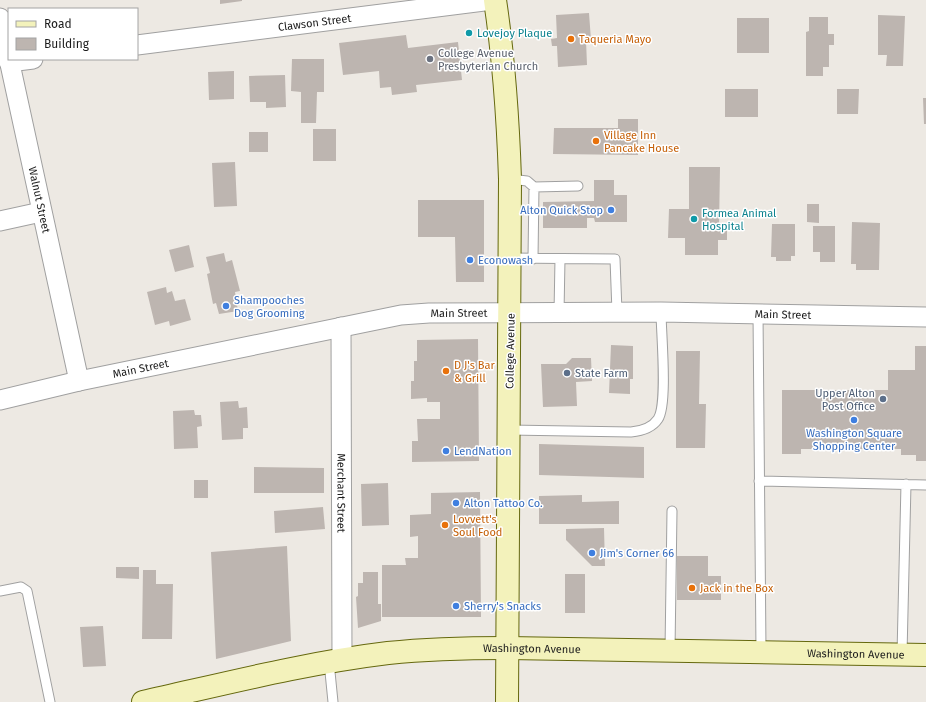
<svg xmlns="http://www.w3.org/2000/svg" width="926" height="702" viewBox="0 0 926 702" font-family="'Fira Sans',sans-serif">
<rect width="100%" height="100%" fill="#ede9e3"/>
<!-- building -->
<path fill="#bdb5b0" d="M 220,0 L 242,0 L 242,1 L 220,4 Z
M 589,13 L 591,40 L 586,40 L 587,65 L 558,67 L 557,46 L 552,46 L 551,39 L 557,38 L 556,15 Z
M 878,15 L 905,16 L 903,66 L 886,66 L 887,55 L 878,55 Z
M 809,17 L 828,17 L 828,34 L 834,34 L 834,45 L 829,45 L 829,67 L 823,67 L 823,76 L 806,76 L 806,32 L 809,31 Z
M 737,18 L 769,18 L 769,53 L 737,53 Z
M 406,35 L 408,48 L 458,42 L 462,80 L 416,85 L 417,92 L 392,95 L 391,87 L 380,88 L 379,71 L 343,75 L 339,43 Z
M 292,59 L 324,59 L 324,92 L 317,92 L 316,123 L 301,123 L 301,92 L 291,91 Z
M 234,71 L 234,99 L 209,100 L 208,72 Z
M 285,75 L 286,107 L 266,108 L 266,102 L 250,102 L 249,76 Z
M 725,89 L 758,89 L 758,117 L 725,117 Z
M 837,89 L 859,89 L 858,114 L 837,114 Z
M 923,98 L 926,98 L 926,124 L 924,124 Z
M 618,119 L 638,119 L 638,155 L 553,154 L 554,128 L 618,128 Z
M 313,129 L 336,129 L 336,161 L 313,161 Z
M 249,132 L 268,132 L 268,152 L 249,152 Z
M 235,162 L 237,206 L 214,207 L 212,163 Z
M 689,167 L 720,167 L 719,228 L 727,228 L 727,240 L 718,240 L 718,255 L 685,255 L 685,238 L 668,238 L 669,209 L 689,209 Z
M 594,180 L 614,180 L 614,195 L 627,195 L 627,222 L 595,222 L 594,218 L 587,218 L 587,228 L 543,228 L 543,202 L 594,201 Z
M 418,200 L 484,200 L 484,282 L 456,282 L 455,237 L 418,237 Z
M 807,204 L 819,204 L 819,223 L 807,222 Z
M 852,222 L 880,223 L 879,270 L 856,270 L 856,264 L 851,264 Z
M 772,224 L 795,224 L 795,256 L 791,256 L 791,261 L 776,261 L 776,257 L 771,257 Z
M 813,226 L 835,226 L 835,262 L 820,262 L 820,252 L 813,252 Z
M 189,245 L 194,267 L 175,272 L 169,250 Z
M 224,253 L 226,262 L 232,260 L 240,291 L 235,292 L 238,311 L 219,314 L 216,303 L 213,304 L 207,274 L 210,273 L 206,257 Z
M 166,287 L 167,293 L 172,291 L 175,301 L 185,299 L 191,320 L 170,326 L 169,321 L 155,325 L 147,292 Z
M 478,339 L 479,461 L 412,462 L 412,441 L 418,441 L 417,419 L 440,419 L 440,402 L 427,402 L 427,398 L 411,399 L 411,381 L 414,381 L 414,361 L 417,361 L 417,340 Z
M 611,345 L 633,346 L 633,379 L 630,379 L 630,394 L 609,393 Z
M 915,346 L 926,346 L 926,461 L 916,461 L 916,455 L 901,455 L 901,449 L 801,449 L 801,454 L 782,454 L 782,390 L 888,390 L 888,370 L 915,370 Z
M 676,351 L 700,351 L 699,404 L 706,404 L 705,448 L 676,448 Z
M 572,358 L 591,358 L 592,381 L 576,382 L 577,406 L 543,407 L 541,364 L 566,364 Z
M 238,401 L 239,408 L 247,407 L 248,428 L 243,428 L 243,439 L 222,440 L 220,402 Z
M 194,410 L 195,415 L 201,415 L 202,426 L 197,427 L 198,448 L 174,449 L 173,411 Z
M 539,444 L 644,447 L 644,478 L 539,475 Z
M 254,467 L 324,468 L 324,493 L 254,493 Z
M 194,480 L 208,480 L 208,498 L 194,498 Z
M 388,483 L 389,525 L 362,526 L 361,484 Z
M 480,492 L 481,617 L 382,617 L 382,565 L 406,565 L 405,558 L 418,558 L 418,536 L 410,537 L 410,515 L 431,514 L 431,493 Z
M 582,495 L 582,502 L 619,501 L 619,524 L 539,524 L 539,496 Z
M 323,507 L 325,529 L 275,533 L 274,511 Z
M 604,528 L 605,566 L 592,566 L 566,540 L 566,529 Z
M 287,546 L 291,641 L 216,659 L 211,552 Z
M 677,556 L 708,556 L 708,576 L 721,576 L 721,600 L 677,600 Z
M 116,567 L 139,567 L 139,579 L 116,578 Z
M 143,570 L 156,570 L 156,584 L 173,584 L 172,639 L 142,639 Z
M 363,572 L 378,572 L 378,604 L 381,604 L 381,621 L 358,628 L 356,597 L 358,596 L 358,583 L 363,583 Z
M 565,574 L 585,574 L 585,613 L 565,613 Z
M 103,626 L 106,666 L 83,667 L 80,627 Z"/>
<g fill="none" stroke-linecap="round" stroke-linejoin="round">
<defs>
<path id="lane" d="M 510,179 L 527,181 L 534,187 L 533,259
M 534,187 L 578,186
M 510,258 L 615,259 L 617,312
M 559,313 L 560,259
M 758,313 L 761,651
M 509,430 L 631,432 C 642,431 652,428 658,419 C 668,404 661,332 661,312
M 759,481 L 926,485
M 0,591 L 21,587 L 27,591 L 50,702
M 670,650 L 672,511
M 902,654 L 906,484
M 329,662 L 333,702"/>
<g id="street">
<path id="s1" d="M 0,18 L 79,381"/>
<path id="s2" d="M 137,45 L 492,0"/>
<path d="M 9,62 L 33,59"/>
<path d="M 0,221 L 41,212"/>
<path id="s3" d="M 341,327 L 342,660"/>
<path id="s4" d="M 0,400 L 79,381 L 401,315 L 429,313 L 661,312 L 926,317"/>
</g>
<g id="secondary">
<path d="M 495,0 C 504,60 508,119 510,179 L 507,702"/>
<path id="s5" d="M 143,702 C 224,684 305,663 388,653 C 427,649 467,648 507,648 L 926,655"/>
</g>
</defs>
<!-- lane casing -->
<use href="#lane" stroke="#a0a0a0" stroke-width="11"/>
<!-- street casing -->
<use href="#street" stroke="#a0a0a0" stroke-width="21"/>
<!-- secondary casing -->
<use href="#secondary" stroke="#65680e" stroke-width="24"/>
<!-- lane -->
<use href="#lane" stroke="#fff" stroke-width="9"/>
<!-- street -->
<use href="#street" stroke="#fff" stroke-width="19"/>
<!-- secondary -->
<use href="#secondary" stroke="#f3f2bb" stroke-width="22"/>
</g>
<!-- markers -->
<g fill="#0f9aa8" stroke="#fff" stroke-width="1.5">
<circle cx="469" cy="33" r="4"/>
<circle cx="694" cy="219" r="4"/>
</g>
<g fill="#e8710a" stroke="#fff" stroke-width="1.5">
<circle cx="571" cy="39" r="4"/>
<circle cx="596" cy="141" r="4"/>
<circle cx="446" cy="371" r="4"/>
<circle cx="445" cy="525" r="4"/>
<circle cx="692" cy="588" r="4"/>
</g>
<circle fill="#6b7280" stroke="#fff" stroke-width="1.5" cx="430" cy="59" r="4"/>
<g fill="#3f7fe0" stroke="#fff" stroke-width="1.5">
<circle cx="611" cy="210" r="4"/>
<circle cx="470" cy="260" r="4"/>
<circle cx="226" cy="306" r="4"/>
<circle cx="854" cy="420" r="4"/>
<circle cx="446" cy="451" r="4"/>
<circle cx="456" cy="503" r="4"/>
<circle cx="592" cy="553" r="4"/>
<circle cx="456" cy="606" r="4"/>
</g>
<g fill="#5c6f8a" stroke="#fff" stroke-width="1.5">
<circle cx="567" cy="373" r="4"/>
<circle cx="883" cy="399" r="4"/>
</g>
<g text-anchor="middle" stroke-width="3" stroke-linejoin="round" paint-order="stroke">
<!-- street labels -->
<g font-size="11" fill="#1c1c1c" stroke="#fff">
<text dy="4" stroke="none"><textPath href="#s2" startOffset="179">Clawson Street</textPath></text>
<text dy="4" stroke="none"><textPath href="#s1" startOffset="186">Walnut Street</textPath></text>
<text dy="4" stroke="none"><textPath href="#s4" startOffset="468">Main Street</textPath></text>
<text dy="4" stroke="none"><textPath href="#s4" startOffset="792">Main Street</textPath></text>
<text transform="translate(510 351) rotate(-89)" y="4">College Avenue</text>
<text dy="4" stroke="none"><textPath href="#s4" startOffset="144">Main Street</textPath></text>
<text dy="4" stroke="none"><textPath href="#s3" startOffset="166">Merchant Street</textPath></text>
<text dy="4" stroke="none"><textPath href="#s5" startOffset="394">Washington Avenue</textPath></text>
<text dy="4" stroke="none"><textPath href="#s5" startOffset="718">Washington Avenue</textPath></text>
</g>
<!-- culture labels -->
<g font-size="11" fill="#0d838f" stroke="#fff" text-anchor="start">
<text x="477" y="37">Lovejoy Plaque</text>
<text x="702" y="217">Formea Animal<tspan x="702" dy="13">Hospital</tspan></text>
</g>
<!-- food labels -->
<g font-size="11" fill="#c56008" stroke="#fff" text-anchor="start">
<text x="579" y="43">Taqueria Mayo</text>
<text x="604" y="139">Village Inn<tspan x="604" dy="13">Pancake House</tspan></text>
<text x="454" y="369">D J's Bar<tspan x="454" dy="13">&amp; Grill</tspan></text>
<text x="453" y="523">Lovvett's<tspan x="453" dy="13">Soul Food</tspan></text>
<text x="700" y="592">Jack in the Box</text>
</g>
<!-- worship labels -->
<g font-size="11" fill="#5b616d" stroke="#fff" text-anchor="start">
<text x="438" y="57">College Avenue<tspan x="438" dy="13">Presbyterian Church</tspan></text>
</g>
<!-- shop labels -->
<g font-size="11" fill="#366cbe" stroke="#fff" text-anchor="start">
<text x="603" y="214" text-anchor="end">Alton Quick Stop</text>
<text x="478" y="264">Econowash</text>
<text x="234" y="304">Shampooches<tspan x="234" dy="13">Dog Grooming</tspan></text>
<text x="854" y="437" text-anchor="middle">Washington Square<tspan x="854" dy="13">Shopping Center</tspan></text>
<text x="454" y="455">LendNation</text>
<text x="464" y="507">Alton Tattoo Co.</text>
<text x="600" y="557">Jim's Corner 66</text>
<text x="464" y="610">Sherry's Snacks</text>
</g>
<!-- service labels -->
<g font-size="11" fill="#4e5e75" stroke="#fff" text-anchor="start">
<text x="575" y="377">State Farm</text>
<text x="875" y="397" text-anchor="end">Upper Alton<tspan x="875" dy="13">Post Office</tspan></text>
</g>
</g>
<!-- legend -->
<rect x="8" y="8" width="130" height="52" fill="#ffffff" stroke="#a4a4a4"/>
<rect x="16" y="21" width="20" height="6" fill="#f3f2bb" stroke="#a4a4a4"/>
<text x="44" y="28" font-size="12" fill="#1c1c1c">Road</text>
<rect x="16" y="38" width="20" height="12" fill="#bdb5b0" stroke="#a4a4a4"/>
<text x="44" y="48" font-size="12" fill="#1c1c1c">Building</text>
</svg>
